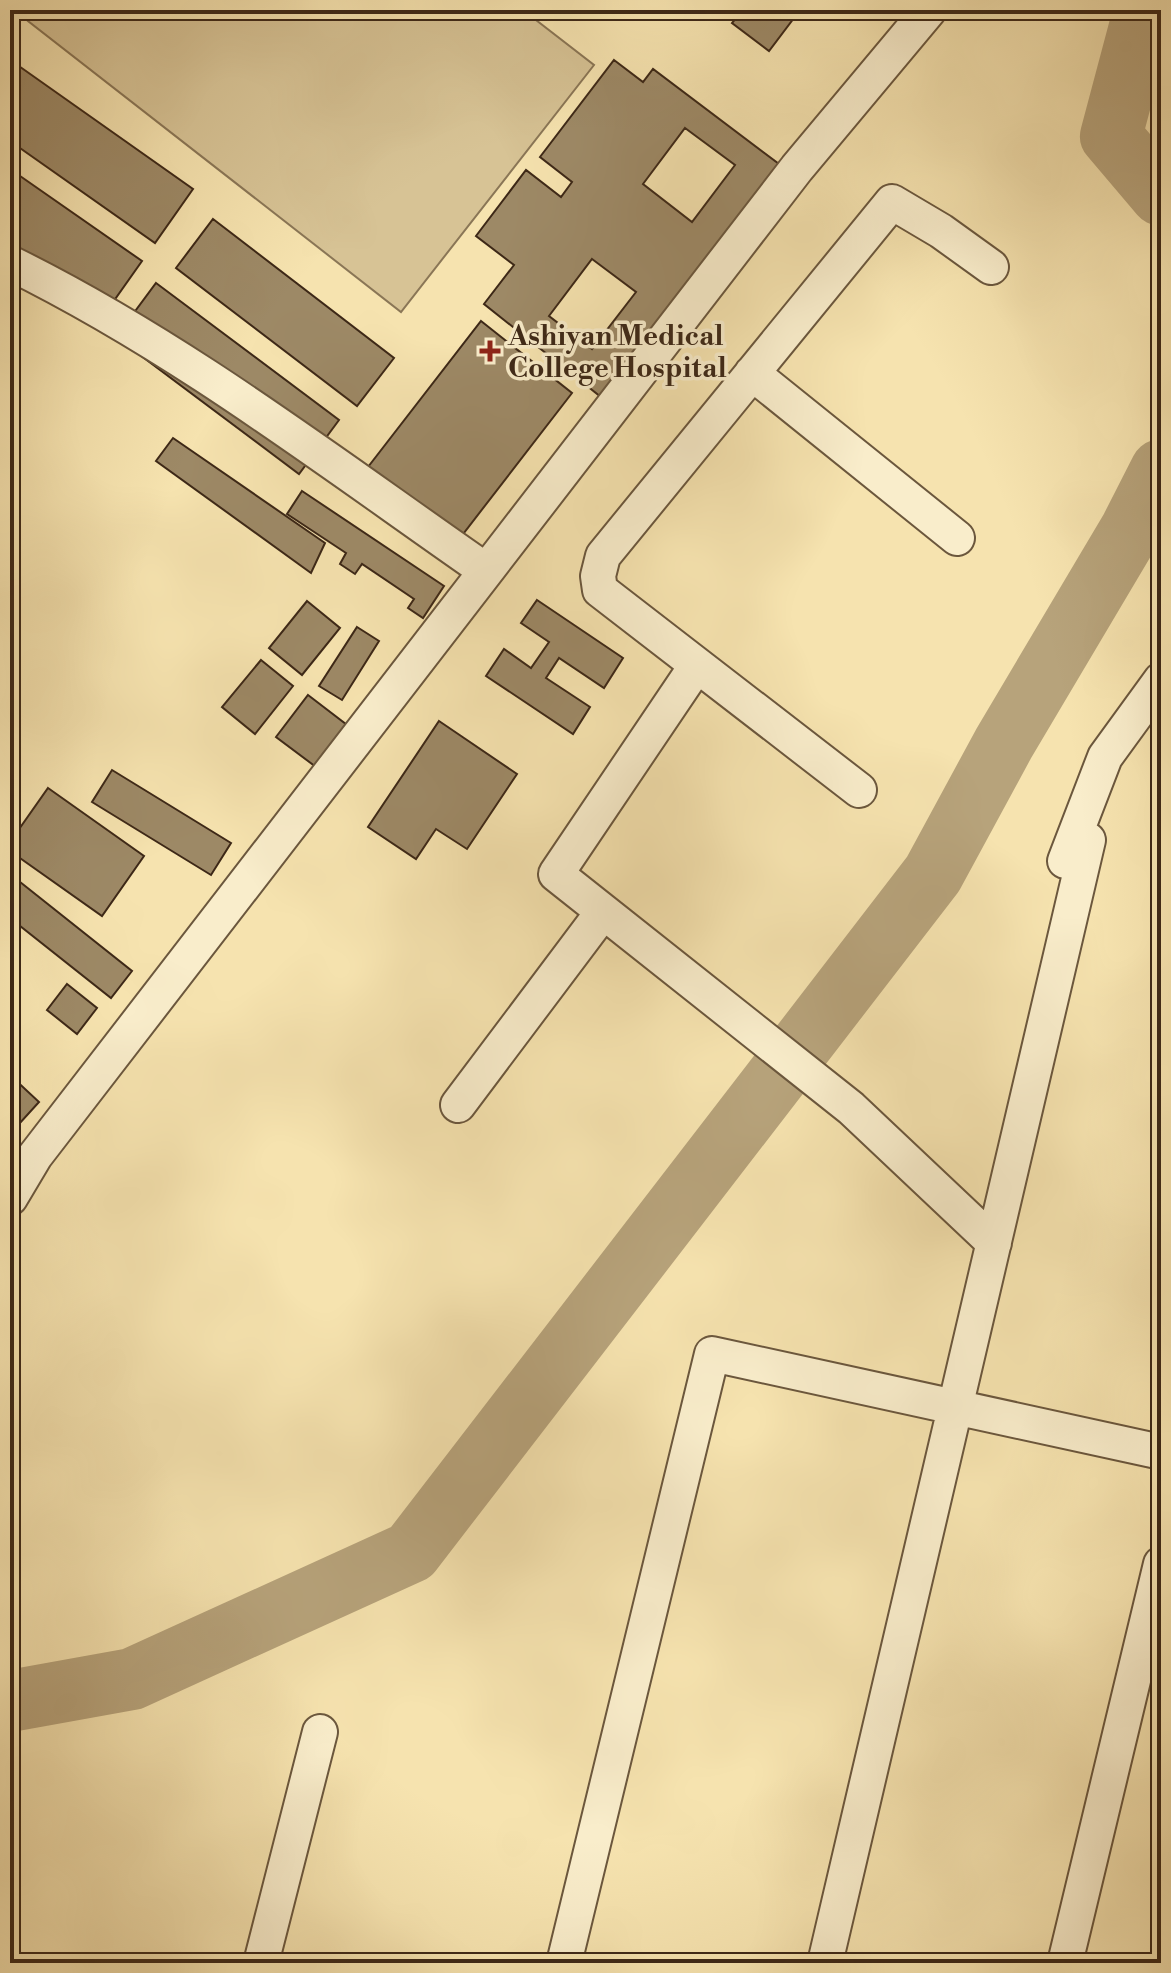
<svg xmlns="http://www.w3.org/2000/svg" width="1171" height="1973" viewBox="0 0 1171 1973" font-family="'Libre Bodoni',serif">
<rect width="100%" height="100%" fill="#f6e3af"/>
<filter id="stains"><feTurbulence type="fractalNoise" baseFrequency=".0025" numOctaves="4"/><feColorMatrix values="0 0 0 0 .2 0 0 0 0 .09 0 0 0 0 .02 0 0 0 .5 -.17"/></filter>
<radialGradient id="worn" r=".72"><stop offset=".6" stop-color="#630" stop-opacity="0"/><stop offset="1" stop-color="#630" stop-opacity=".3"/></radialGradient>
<!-- green -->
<path fill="#d7c395" stroke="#8a7656" stroke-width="2" d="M 37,10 L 523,10 L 594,65 L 401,312 L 28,21 Z"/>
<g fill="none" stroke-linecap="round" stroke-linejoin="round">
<!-- river -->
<path stroke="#b7a37b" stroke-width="62" d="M 1140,27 L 1111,136 L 1161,195
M 10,1701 L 132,1679 L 411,1552 L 933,874 L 1004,743 L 1131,529 L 1161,470"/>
</g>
<!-- building -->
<path fill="#9d8966" stroke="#3d2817" stroke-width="2" fill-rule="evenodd" d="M 738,10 L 800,10 L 769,51 L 732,23 L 741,12 Z
M 614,60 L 643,82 L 653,69 L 779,164 L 601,397 L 484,304 L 514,265 L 476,236 L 526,170 L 561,197 L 572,182 L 540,157 ZM 685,128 L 735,165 L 692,222 L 643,184 ZM 592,259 L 636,292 L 592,349 L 549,316 Z
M 16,64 L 193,189 L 155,243 L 10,141 L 10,73 Z
M 10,169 L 142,261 L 101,319 L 10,255 Z
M 213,219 L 394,358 L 357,406 L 176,268 Z
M 156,283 L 339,420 L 299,474 L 116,337 Z
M 481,321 L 572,393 L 460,538 L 368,467 Z
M 173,438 L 325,543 L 311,573 L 156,461 Z
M 302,491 L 444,586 L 423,618 L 408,608 L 414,599 L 362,564 L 355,574 L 340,564 L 346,553 L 287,514 Z
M 537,600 L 623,658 L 604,688 L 559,658 L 546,678 L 590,707 L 573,734 L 486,676 L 504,649 L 531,668 L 549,642 L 521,623 Z
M 307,601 L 340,628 L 302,675 L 269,648 Z
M 357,627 L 379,641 L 342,700 L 319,686 Z
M 261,660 L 293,686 L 255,734 L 222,707 Z
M 308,695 L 351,728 L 320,770 L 276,737 Z
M 439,721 L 517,774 L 467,849 L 436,829 L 416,859 L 368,827 Z
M 112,770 L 231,843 L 211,875 L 92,802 Z
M 48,788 L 144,856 L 102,916 L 10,851 L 10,842 Z
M 10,874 L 132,971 L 111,998 L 10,918 Z
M 67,984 L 97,1008 L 77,1034 L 47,1010 Z
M 10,1075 L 39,1102 L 10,1134 Z"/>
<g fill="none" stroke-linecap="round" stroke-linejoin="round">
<defs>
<path id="minor" d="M 10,263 C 179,346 331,463 485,570
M 752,373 L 957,538
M 697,665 L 556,874 L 851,1108 L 994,1243
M 859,790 L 600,590 L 598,576 L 603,556 L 892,202 L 941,231 L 991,267
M 1065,861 L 1105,757 L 1161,680
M 458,1105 L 603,912
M 10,1198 L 35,1156 L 797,168 L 929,10
M 261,1963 L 320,1732
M 564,1963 L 712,1354 L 1161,1452
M 825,1963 L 1088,840
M 1065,1963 L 1161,1564"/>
</defs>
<!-- minor casing -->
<use href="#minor" stroke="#6b573d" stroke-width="38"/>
<!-- minor -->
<use href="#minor" stroke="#f9edcb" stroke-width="34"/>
</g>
<!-- markers -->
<path fill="#8f2418" stroke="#f9edcb" stroke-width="3" d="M486 339h8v8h8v8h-8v8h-8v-8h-8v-8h8z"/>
<g text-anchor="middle" stroke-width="7" stroke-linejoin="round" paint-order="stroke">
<!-- poi labels -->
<g font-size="28" font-weight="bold" fill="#3d2817" stroke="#f9edcb" text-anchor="start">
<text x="508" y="345">Ashiyan Medical<tspan x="508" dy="32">College Hospital</tspan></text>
</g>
</g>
<!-- margin -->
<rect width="1171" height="1973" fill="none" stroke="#f6e3af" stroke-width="40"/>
<rect x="12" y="12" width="1147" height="1949" fill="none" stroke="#3d2817" stroke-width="4"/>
<rect x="20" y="20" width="1131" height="1933" fill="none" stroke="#3d2817" stroke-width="2"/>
<rect width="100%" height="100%" filter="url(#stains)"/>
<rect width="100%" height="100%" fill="url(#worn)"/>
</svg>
